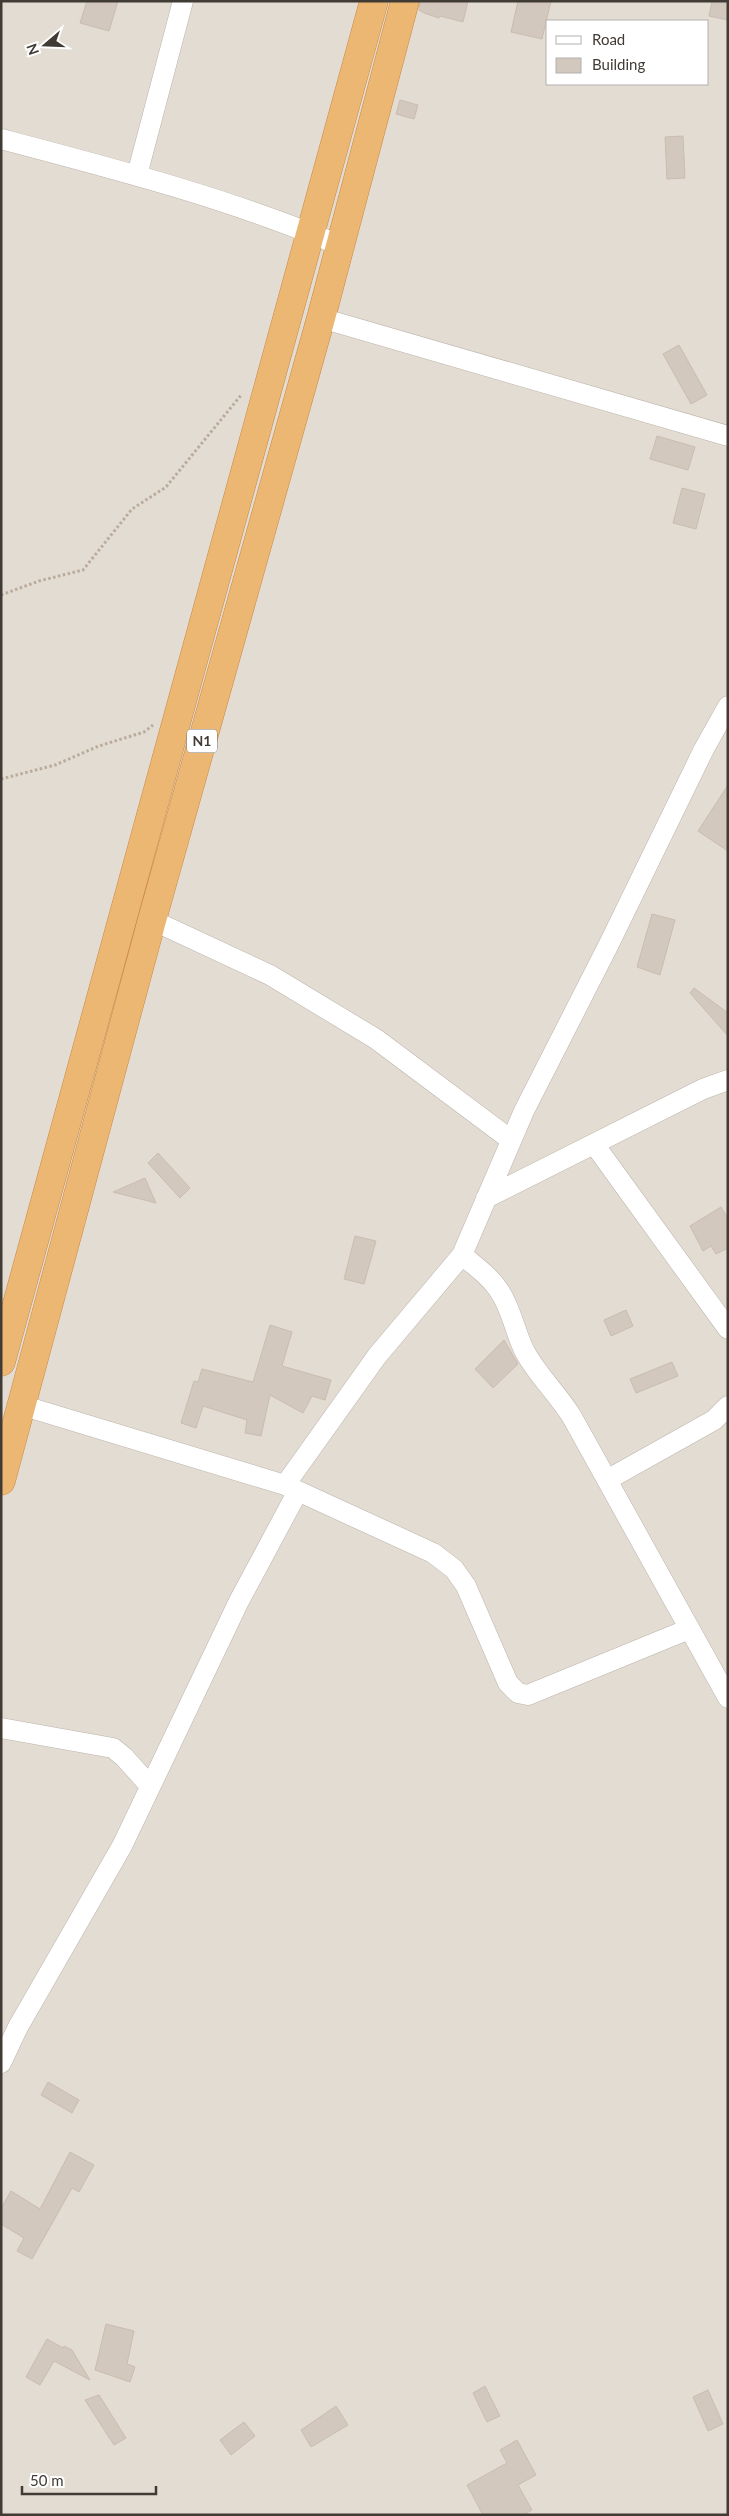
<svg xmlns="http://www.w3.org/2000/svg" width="729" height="2516" viewBox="0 0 729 2516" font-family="Lato,sans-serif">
<rect width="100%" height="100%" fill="#f0ebe4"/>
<!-- residential -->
<path fill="#e3dcd3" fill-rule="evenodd" d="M 1,1 L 728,1 L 728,2515 L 1,2515 ZM 548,21 L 708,21 L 708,84 L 548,84 Z"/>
<!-- building -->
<path fill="#d3c8be" stroke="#cabcaf" d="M 87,1 L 118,1 L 109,31 L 80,23 Z
M 420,1 L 468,1 L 463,22 L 440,16 L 439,18 L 424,13 L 419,10 Z
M 518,1 L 551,1 L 542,39 L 511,32 Z
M 712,1 L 728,1 L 728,20 L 709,16 Z
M 400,100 L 418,105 L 414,119 L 396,114 Z
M 683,136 L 685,178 L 667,179 L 665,137 Z
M 679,345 L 707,395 L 691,404 L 663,354 Z
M 657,436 L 695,447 L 688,470 L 650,459 Z
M 682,488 L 705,494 L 696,529 L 673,523 Z
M 728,785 L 728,851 L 698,831 Z
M 652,914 L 675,920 L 660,975 L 637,967 Z
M 694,988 L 728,1013 L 728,1036 L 690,993 Z
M 158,1153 L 190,1188 L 180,1198 L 148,1163 Z
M 145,1178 L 156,1203 L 113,1192 Z
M 721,1207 L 728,1219 L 728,1248 L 716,1254 L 711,1246 L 703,1251 L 690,1226 Z
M 355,1236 L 376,1241 L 364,1284 L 344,1279 Z
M 626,1310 L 633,1326 L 611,1336 L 604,1320 Z
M 270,1325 L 292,1332 L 282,1366 L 331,1380 L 325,1400 L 312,1396 L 303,1413 L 270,1395 L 261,1436 L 245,1433 L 247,1420 L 203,1406 L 196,1428 L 181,1423 L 194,1381 L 198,1382 L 202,1369 L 253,1382 Z
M 504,1340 L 518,1364 L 493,1388 L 475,1369 Z
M 672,1362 L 678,1376 L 636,1393 L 630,1379 Z
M 48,2082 L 79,2100 L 72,2113 L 41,2095 Z
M 70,2152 L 94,2165 L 79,2192 L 72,2188 L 32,2259 L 17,2251 L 24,2238 L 1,2224 L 1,2208 L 11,2191 L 40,2209 Z
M 106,2324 L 134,2331 L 127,2364 L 135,2367 L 130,2382 L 95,2370 Z
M 47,2339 L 63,2348 L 64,2346 L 72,2350 L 90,2380 L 54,2361 L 40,2385 L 26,2377 Z
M 485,2386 L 500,2416 L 487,2422 L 473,2393 Z
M 708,2390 L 723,2424 L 708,2431 L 693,2397 Z
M 99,2395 L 126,2438 L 114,2445 L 85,2400 Z
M 336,2406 L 348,2425 L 311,2447 L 301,2430 Z
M 244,2422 L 255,2436 L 231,2455 L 220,2440 Z
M 517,2440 L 536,2475 L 518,2485 L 532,2510 L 523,2515 L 483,2515 L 467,2485 L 507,2463 L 500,2450 Z"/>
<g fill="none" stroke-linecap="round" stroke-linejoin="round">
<defs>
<path id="minor" d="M 1,139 C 115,169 231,199 339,245
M 137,175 L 183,1
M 321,318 L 728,436
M 152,920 L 270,975 L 376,1039 L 511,1140
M 594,1144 L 728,1329
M 486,1198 L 703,1089 L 728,1080
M 462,1255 C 475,1266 491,1277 500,1292 C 512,1310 515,1333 525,1352 C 538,1376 558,1394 572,1417 L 728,1698
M 21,1405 L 285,1485 L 377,1356 L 462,1255 L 524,1111 L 609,944 L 704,749 L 728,706
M 607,1480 L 714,1420 L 728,1406
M 287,1486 L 433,1553 L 454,1569 L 466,1586 L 508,1683 L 518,1693 L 528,1695 L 689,1629
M 1,1728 L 113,1748 L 124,1757 L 150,1786
M 1,2063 L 18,2027 L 122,1846 L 239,1601 L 298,1491"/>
<path id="highway" d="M 1,1362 L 374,1
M 1,1481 L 152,920 L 321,318 L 405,1"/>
</defs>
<!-- minor casing -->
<use href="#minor" stroke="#bdb4ab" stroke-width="21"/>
<!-- highway casing -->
<use href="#highway" stroke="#c98945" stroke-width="29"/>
<!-- path -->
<path stroke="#baab9b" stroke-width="3" stroke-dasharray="2.5 2.5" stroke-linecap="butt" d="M 1,595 L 39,581 L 83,570 L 132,509 L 166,487 L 242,394
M 1,779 L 55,765 L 99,746 L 144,732 L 153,725"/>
<!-- minor -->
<use href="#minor" stroke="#fff" stroke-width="20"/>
<!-- highway -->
<use href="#highway" stroke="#ecb673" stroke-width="28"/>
</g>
<g text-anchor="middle" stroke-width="4" stroke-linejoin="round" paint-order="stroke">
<!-- shield labels -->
<rect fill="#fff" stroke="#7a7672" stroke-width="1" x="187" y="729.5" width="30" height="23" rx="4"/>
<g font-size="14" font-weight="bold" fill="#413b35">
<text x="202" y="746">N1</text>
</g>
</g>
<!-- border -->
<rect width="729" height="2516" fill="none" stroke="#413b35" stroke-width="5"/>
<!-- legend -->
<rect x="546" y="20" width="162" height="65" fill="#ffffff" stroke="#b3b1ae"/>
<rect x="556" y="36" width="25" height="8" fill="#ffffff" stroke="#b3b1ae"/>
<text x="592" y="45" font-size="15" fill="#413b35">Road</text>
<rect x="556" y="58" width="25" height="15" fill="#d3c8be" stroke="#b3b1ae"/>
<text x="592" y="70" font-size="15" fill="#413b35">Building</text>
<!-- north arrow -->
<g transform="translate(45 45) rotate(251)" stroke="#ffffff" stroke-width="4" paint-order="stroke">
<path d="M0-4L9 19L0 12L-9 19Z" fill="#413b35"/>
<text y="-8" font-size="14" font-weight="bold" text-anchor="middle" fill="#413b35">N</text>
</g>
<!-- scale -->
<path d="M22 2486v8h134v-8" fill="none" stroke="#413b35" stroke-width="2.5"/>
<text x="30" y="2486" font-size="15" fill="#413b35" stroke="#ffffff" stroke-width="4" paint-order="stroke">50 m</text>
</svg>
